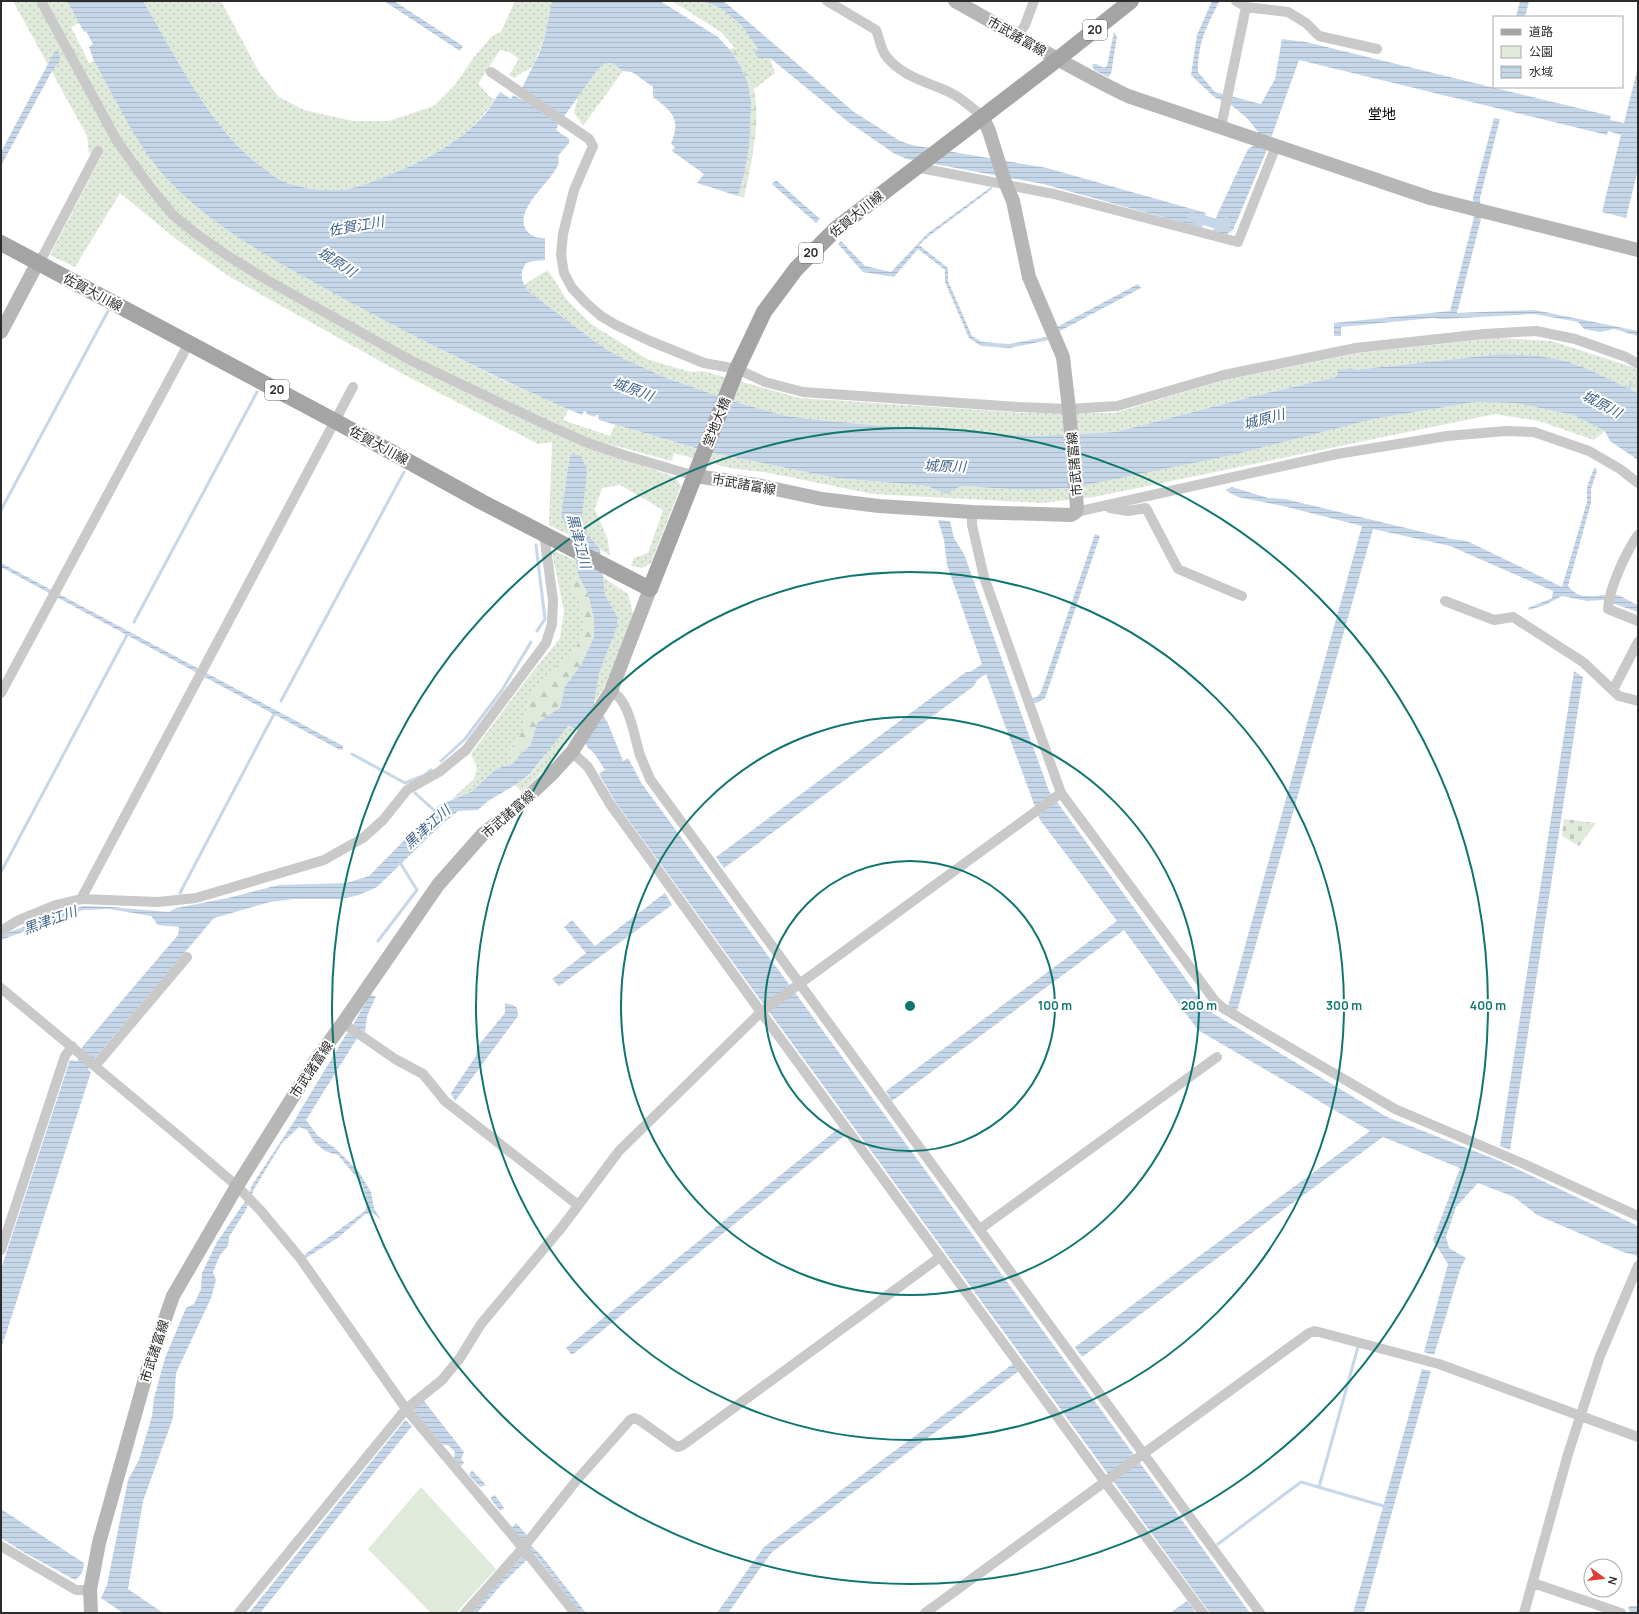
<svg xmlns="http://www.w3.org/2000/svg" width="1639" height="1614" viewBox="0 0 1639 1614" font-family="Manrope,'Noto Sans JP',sans-serif">
<defs>
<pattern id="grass-dots" width="8" height="8" patternUnits="userSpaceOnUse"><rect width="8" height="8" fill="#e0eada"/><path d="M2 2h.1M6 6h.1" fill="none" stroke="#c0c9bb" stroke-width="1.8" stroke-linecap="round"/></pattern>
<pattern id="forest-firs" width="22" height="20" patternUnits="userSpaceOnUse"><rect width="22" height="20" fill="#e0eada"/><path d="M5 1l3.5 6h-7zM16 11l3.5 6h-7z" fill="#c0c9bb"/></pattern>
<pattern id="wetland-marsh" width="20" height="14" patternUnits="userSpaceOnUse"><rect width="20" height="14" fill="#e0eada"/><path d="M1 5h8M5 5V1M11 12h8M15 12V8" fill="none" stroke="#c0c9bb"/></pattern>
<pattern id="cemetery-stones" width="16" height="16" patternUnits="userSpaceOnUse"><rect width="16" height="16" fill="#e0eada"/><path d="M2 7V4a2 2 0 0 1 4 0v3zM10 15v-3a2 2 0 0 1 4 0v3z" fill="#c0c9bb"/></pattern>
<pattern id="water-rules" width="6" height="5" patternUnits="userSpaceOnUse"><rect width="6" height="5" fill="#c6d7e9"/><path d="M0 2.5h6" fill="none" stroke="#aab9c8"/></pattern>
</defs>
<rect width="100%" height="100%" fill="#fff"/>
<!-- grass -->
<path fill="url(#grass-dots)" d="M 13,1 L 67,1 L 79,23 L 71,27 L 89,63 L 94,61 L 129,123 L 278,262 L 428,343 L 504,381 L 569,409 L 563,420 L 610,436 L 615,425 L 713,453 L 836,478 L 928,486 L 940,492 L 948,493 L 961,486 L 1028,490 L 1071,488 L 1373,419 L 1475,402 L 1515,403 L 1573,415 L 1605,431 L 1594,440 L 1539,421 L 1495,414 L 1094,497 L 1042,503 L 873,494 L 769,473 L 730,468 L 674,453 L 672,461 L 589,439 L 586,446 L 675,477 L 681,486 L 651,563 L 642,568 L 631,566 L 634,558 L 648,553 L 663,510 L 620,485 L 602,488 L 595,509 L 608,540 L 610,556 L 600,549 L 584,530 L 571,454 L 568,467 L 561,516 L 572,536 L 549,525 L 552,442 L 538,444 L 403,374 L 230,277 L 176,239 L 120,193 L 75,267 L 50,255 L 102,155 L 89,153 L 87,136 Z
M 143,1 L 221,1 L 259,72 L 279,97 L 304,110 L 353,121 L 389,121 L 434,106 L 454,86 L 474,57 L 492,36 L 501,32 L 515,1 L 552,1 L 545,36 L 533,66 L 514,78 L 509,75 L 519,59 L 509,52 L 500,50 L 478,84 L 490,97 L 495,99 C 471,136 433,157 394,173 C 379,179 355,190 339,190 C 320,191 300,188 282,181 C 277,179 272,174 267,171 C 212,133 177,58 143,1 Z
M 672,1 L 704,1 L 722,9 L 742,26 L 758,49 L 770,58 L 775,73 L 754,89 L 735,48 L 721,32 Z
M 612,63 L 623,71 L 583,126 L 574,112 L 579,94 L 597,70 L 604,64 Z
M 548,270 L 567,300 L 591,324 L 647,359 L 690,372 L 702,371 L 800,398 L 1025,413 L 1114,413 L 1225,380 L 1359,353 L 1496,338 L 1552,341 L 1635,368 L 1638,371 L 1638,393 L 1590,370 L 1566,361 L 1500,354 L 1354,370 L 1340,370 L 1336,377 L 1253,396 L 1116,432 L 1036,436 L 906,428 L 819,420 L 786,416 L 732,401 L 664,377 L 616,355 L 601,346 L 528,291 L 523,285 Z
M 555,551 L 576,561 L 578,575 L 570,585 L 581,603 L 584,632 L 573,653 L 552,669 L 529,699 L 523,730 L 510,750 L 512,764 L 496,769 L 471,792 L 452,799 L 474,779 L 477,768 L 471,754 L 526,680 L 560,638 L 564,611 L 552,553 Z
M 603,577 L 628,594 L 634,618 L 608,682 L 593,703 L 599,673 L 617,627 L 617,616 L 605,595 Z
M 567,726 L 577,729 L 551,764 L 522,792 L 515,785 L 531,774 Z"/>
<!-- forest -->
<path fill="url(#forest-firs)" d="M 578,575 L 588,594 L 594,619 L 594,637 L 581,665 L 565,686 L 560,709 L 537,723 L 531,744 L 512,764 L 510,750 L 523,730 L 529,699 L 552,669 L 573,653 L 584,632 L 581,603 L 570,585 Z"/>
<!-- wetland -->
<path fill="url(#wetland-marsh)" d="M 735,48 C 740,59 752,78 754,90 C 761,122 751,166 744,198 L 738,196 L 744,175 L 749,148 L 740,65 L 729,49 Z"/>
<!-- cemetery -->
<path fill="url(#cemetery-stones)" d="M 1564,819 L 1596,823 L 1579,846 L 1562,836 Z"/>
<!-- park -->
<path fill="#e0eada" d="M 421,1487 L 496,1569 L 456,1613 L 431,1613 L 368,1549 Z"/>
<!-- water -->
<path fill="url(#water-rules)" d="M 67,1 L 143,1 C 177,58 212,133 267,171 C 272,174 277,179 282,181 C 300,188 319,191 339,190 C 354,190 379,179 394,173 C 427,160 461,141 485,114 C 490,108 495,99 500,92 L 511,99 L 513,95 L 538,108 L 559,123 L 556,130 L 569,139 L 569,143 L 558,156 C 559,159 559,163 558,165 C 551,182 510,213 528,232 C 532,237 538,238 545,238 L 545,260 L 534,261 L 526,263 C 519,273 521,282 528,291 L 601,346 L 616,355 L 664,377 L 732,401 L 786,416 L 819,420 L 906,428 L 1036,436 L 1116,432 L 1254,396 L 1336,377 L 1339,370 L 1351,368 L 1354,370 L 1500,354 L 1539,356 L 1566,361 L 1590,370 L 1638,393 L 1638,460 L 1610,441 L 1605,431 L 1573,415 L 1515,403 L 1475,402 L 1373,419 L 1232,455 L 1071,488 L 1028,490 L 961,486 L 948,493 L 940,492 L 928,486 L 836,478 L 713,453 L 599,420 L 598,415 L 596,415 L 595,417 L 586,414 L 587,412 L 584,411 L 582,415 C 502,381 426,343 350,302 C 288,268 222,234 172,184 C 139,151 117,101 94,61 L 89,47 L 93,44 L 86,31 L 84,32 Z
M 384,1 L 394,1 L 463,46 L 460,51 Z
M 552,1 L 660,1 L 718,37 L 729,49 L 740,65 L 748,84 L 751,103 L 749,148 L 744,175 L 738,196 L 697,183 L 704,174 L 672,151 L 675,147 L 671,144 C 681,119 673,112 653,97 L 653,87 L 632,72 L 623,71 L 612,63 L 604,64 L 597,70 L 563,118 L 522,88 L 539,54 L 545,36 Z
M 704,1 L 722,1 L 726,3 L 854,112 L 900,141 L 912,145 L 1047,168 L 1206,213 L 1202,228 L 1043,184 L 907,159 L 895,154 L 847,121 L 770,58 L 758,58 L 755,52 L 758,49 L 742,26 L 722,9 Z
M 1212,1 L 1219,2 C 1206,28 1198,42 1198,72 L 1215,92 L 1261,104 L 1275,79 L 1282,39 L 1306,42 L 1611,116 L 1610,120 L 1624,123 L 1638,67 L 1638,169 L 1626,218 L 1602,212 L 1621,135 L 1608,131 L 1607,135 L 1299,60 L 1266,152 L 1233,230 L 1225,235 L 1213,232 L 1217,215 L 1248,149 L 1253,146 L 1258,132 L 1248,119 L 1230,104 L 1214,97 L 1191,75 L 1197,35 Z
M 1520,1 L 1529,1 L 1525,17 L 1516,17 Z
M 1114,32 L 1117,36 L 1111,74 L 1108,77 L 1094,70 L 1092,64 L 1096,64 L 1104,68 L 1107,66 Z
M 55,51 L 58,51 C 62,60 60,62 53,69 L 1,166 L 1,152 Z
M 1494,118 L 1500,119 L 1480,198 L 1481,219 L 1457,313 L 1535,310 L 1638,331 L 1638,336 L 1614,329 L 1600,332 L 1584,329 L 1578,322 L 1534,314 L 1443,319 L 1432,318 L 1341,327 L 1341,336 L 1334,336 L 1334,323 L 1450,311 L 1474,217 L 1473,197 Z
M 776,180 L 820,219 L 816,223 L 772,184 Z
M 991,187 L 992,189 L 929,236 L 919,245 L 948,268 L 948,281 L 972,336 L 982,342 L 1009,344 L 1046,337 L 1049,340 L 1010,348 L 981,346 L 969,338 L 945,282 L 945,270 L 918,249 L 894,277 L 863,272 L 838,244 L 841,241 L 865,266 L 891,272 L 927,234 Z
M 1138,284 L 1141,288 L 1060,331 L 1057,327 Z
M 571,454 L 581,456 L 587,470 L 582,517 L 584,530 L 600,549 L 605,595 L 617,616 L 617,627 L 599,673 L 594,703 L 607,721 L 623,761 L 628,758 L 642,784 L 1250,1613 L 1210,1613 L 616,803 L 599,774 L 605,770 L 594,753 L 588,748 L 577,729 L 568,726 L 530,774 L 515,785 L 488,801 L 478,810 L 458,811 L 441,825 L 377,887 L 359,895 L 342,899 L 294,899 L 270,902 L 214,918 L 94,1059 L 88,1069 L 91,1072 L 1,1349 L 1,1269 L 70,1060 L 77,1061 L 83,1046 L 178,935 L 179,927 L 158,925 L 151,916 L 109,909 L 83,910 L 1,940 L 1,935 L 83,906 L 111,907 L 169,912 L 176,908 L 228,898 L 279,885 L 346,883 L 369,876 L 439,805 L 471,792 L 496,769 L 512,764 L 531,744 L 537,723 L 560,708 L 565,686 L 581,665 L 594,637 L 594,619 L 588,594 L 578,575 L 572,536 L 561,516 L 568,467 Z
M 1594,468 L 1596,468 L 1597,471 L 1591,489 L 1591,503 L 1568,586 C 1581,603 1598,593 1615,595 C 1622,595 1631,603 1638,605 L 1638,612 L 1603,600 L 1587,601 L 1562,596 L 1545,605 L 1529,610 L 1528,608 L 1552,598 L 1553,591 L 1450,546 L 1373,529 L 1237,1011 L 1228,1007 L 1362,526 L 1283,506 L 1238,497 L 1225,490 L 1232,487 L 1268,498 L 1285,499 L 1452,539 L 1467,541 L 1562,587 L 1587,502 L 1587,487 Z
M 938,520 L 950,521 L 954,538 L 964,554 L 1049,791 L 1209,1011 L 1387,1117 L 1500,1161 L 1638,1226 L 1638,1256 L 1623,1252 L 1537,1215 L 1514,1197 L 1478,1183 L 1456,1207 L 1446,1237 L 1449,1248 L 1466,1258 L 1461,1267 L 1434,1355 L 1424,1352 L 1448,1264 L 1433,1240 L 1460,1168 L 1383,1137 L 1082,1357 L 1075,1347 L 1370,1131 L 1198,1030 L 1124,930 L 892,1101 L 886,1091 L 1117,921 L 1040,820 L 986,674 L 977,680 L 974,686 L 724,868 L 716,857 L 966,672 L 970,672 L 982,664 L 947,565 L 944,540 Z
M 1095,534 L 1100,536 L 1045,698 L 1039,702 L 1033,703 L 1032,698 L 1037,697 L 1041,692 Z
M 1,563 L 343,746 L 343,749 L 340,750 L 1,567 Z
M 1574,671 L 1583,677 L 1510,1150 L 1500,1146 Z
M 665,893 L 672,905 L 559,986 L 552,979 L 586,953 L 564,927 L 572,920 L 595,946 Z
M 370,995 L 376,996 L 367,1016 L 365,1032 L 361,1032 L 306,1120 L 318,1136 L 336,1149 L 359,1172 L 371,1192 L 374,1208 L 381,1220 L 372,1212 L 364,1215 L 339,1237 L 306,1258 L 304,1255 L 365,1211 L 368,1203 L 362,1184 L 338,1155 L 325,1151 L 314,1142 L 307,1130 L 299,1127 L 282,1143 L 254,1189 L 246,1210 L 229,1237 L 228,1246 L 220,1255 L 213,1272 L 216,1280 L 211,1298 L 176,1373 L 173,1418 L 143,1501 L 128,1589 L 163,1613 L 123,1613 L 101,1598 L 107,1585 L 128,1480 L 139,1460 L 152,1416 L 154,1398 L 165,1358 L 186,1308 L 194,1304 L 201,1289 L 202,1273 L 217,1242 L 244,1203 L 249,1194 L 252,1185 L 297,1117 L 300,1111 L 347,1033 L 351,1033 L 355,1027 L 354,1023 Z
M 505,1003 L 513,1005 L 517,1008 L 518,1016 L 455,1101 L 451,1093 L 476,1056 L 477,1047 L 505,1013 Z
M 839,1128 L 845,1135 L 572,1355 L 566,1348 Z
M 1014,1363 L 1019,1371 L 772,1552 L 728,1613 L 717,1613 L 764,1547 Z
M 1422,1369 L 1431,1371 L 1364,1613 L 1353,1613 Z
M 424,1401 L 464,1452 L 461,1459 L 464,1463 L 460,1467 L 454,1458 L 455,1452 L 449,1446 L 442,1444 L 414,1411 L 414,1407 Z
M 405,1420 L 412,1426 L 260,1613 L 249,1613 Z
M 472,1470 L 486,1485 L 480,1487 L 469,1475 Z
M 495,1495 L 504,1508 L 500,1511 L 490,1498 Z
M 1,1509 L 84,1563 C 83,1570 82,1575 75,1580 L 25,1553 L 1,1538 Z
M 516,1523 L 527,1535 L 529,1544 L 540,1554 L 586,1613 L 581,1613 L 534,1553 L 501,1585 L 477,1613 L 471,1613 L 491,1589 L 530,1549 L 512,1528 Z
M 1187,1601 L 1195,1611 L 1192,1613 L 1170,1613 Z
M 1630,1606 L 1638,1606 L 1638,1613 L 1630,1612 L 1628,1608 Z"/>
<g fill="none" stroke-linecap="round" stroke-linejoin="round">
<!-- stream -->
<path stroke="#c6d7e9" stroke-width="3" d="M 1628,391 L 1631,384
M 1,510 L 108,311
M 536,545 L 545,619 L 537,631
M 134,622 L 257,392
M 281,701 L 404,472
M 352,754 L 405,783 L 425,775 L 431,770
M 441,761 L 465,739 L 502,690 L 531,642
M 415,793 L 436,812
M 1,872 L 127,635
M 180,893 L 274,714
M 378,941 L 417,890 L 399,861
M 1319,1487 L 1358,1347
M 1218,1544 L 1301,1482 L 1387,1507"/>
<!-- canal -->
<path stroke="#c6d7e9" stroke-width="10" d="M 1192,217 L 1225,226 L 1226,222"/>
<!-- street -->
<path stroke="#c9c9c9" stroke-width="10" d="M 41,1 L 117,141 L 150,187 L 172,214 L 195,233 L 228,256 L 267,280 L 412,361 L 549,426 L 588,443 L 624,455 L 695,476
M 827,1 L 876,30 C 880,39 880,48 886,56 C 901,76 927,82 949,92 C 962,98 972,108 982,116
M 1246,7 L 1288,12 L 1306,23 L 1319,36 L 1377,49
M 1018,35 L 1025,25 L 1034,1
M 491,72 L 589,139 L 593,146 L 574,190 L 563,234 L 561,255 L 564,273 L 572,288 L 586,303 L 601,316 L 616,325 L 650,341 L 704,363 L 737,369 L 765,382 L 803,392 L 1018,407 L 1069,409 L 1117,406 L 1224,375 L 1356,348 L 1484,334 L 1536,331 L 1575,339 L 1626,357 L 1638,364
M 1221,127 L 1246,7 L 1236,1
M 915,167 L 1054,194 L 1238,242 L 1276,146
M 38,262 L 44,254 L 98,151
M 1110,508 L 1128,511 L 1146,508 L 1178,569 L 1242,596
M 972,512 L 972,525 L 984,577 L 1061,793 L 1215,1001 L 1223,1008 L 1258,1029 L 1395,1109 L 1524,1164 L 1638,1216
M 1076,512 L 1337,454 L 1447,436 L 1506,431 L 1534,432 L 1589,451 L 1620,469 L 1638,483
M 1638,535 C 1626,552 1609,588 1608,609 L 1638,621
M 1445,601 L 1494,620 L 1513,617 L 1583,662 L 1619,696 L 1638,701
M 1613,690 L 1638,642
M 611,691 C 630,700 634,737 640,755 C 643,763 647,771 650,779 L 1260,1613
M 1,693 L 189,343
M 572,752 L 588,767 L 610,804 L 761,1012 L 1105,1482 L 1203,1613
M 81,899 L 353,387
M 1,931 L 17,921 L 56,905 L 81,899 L 158,902 L 196,898 L 324,860 L 363,838 L 383,820 L 407,790 L 439,772 L 466,750 L 546,643 L 552,624 L 553,600 L 544,534
M 1,988 L 181,1138 L 237,1186 L 261,1211 L 300,1258 L 406,1409 L 523,1548 L 575,1613
M 343,1023 L 395,1059 L 423,1074 L 445,1101 L 578,1205
M 95,1066 L 187,957
M 980,1229 L 1217,1057
M 1,1250 L 65,1056 L 72,1046
M 1,1546 L 76,1590 L 90,1590
M 1533,1583 L 1621,1613
M 239,1613 L 406,1409 L 442,1380 L 460,1358 L 481,1324 L 562,1227 L 619,1151 L 761,1012 L 1061,793
M 465,1613 L 523,1548 L 576,1481 L 630,1420 L 634,1418 L 639,1420 L 674,1445 L 678,1447 L 683,1445 L 940,1257
M 925,1613 L 1309,1333 L 1315,1331 L 1439,1364 L 1638,1437
M 1524,1613 L 1568,1454 L 1600,1356 L 1638,1266"/>
<!-- secondary -->
<path stroke="#b6b6b6" stroke-width="14" d="M 955,1 C 1013,33 1069,68 1128,96 L 1430,198 L 1638,250
M 1,332 L 38,262
M 695,476 L 757,485 L 822,499 L 879,506 L 972,512 L 1071,515 L 1076,512 L 1077,508 L 1069,409 L 1063,357 L 1029,277 L 1013,201 L 1005,182 L 989,131 L 982,116
M 91,1613 L 90,1590 L 99,1543 L 148,1368 L 173,1296 L 237,1186 L 316,1060 L 343,1023 L 438,885 L 483,834 L 518,806 L 551,775 L 572,752 L 611,691 L 650,589"/>
<!-- primary -->
<path stroke="#a4a4a4" stroke-width="16" d="M 1,243 L 335,421 L 482,502 L 650,589 L 737,369 L 764,312 L 796,269 L 837,228 L 1058,59 L 1131,1"/>
</g>
<!-- distance rings -->
<g fill="none" stroke="#0f766e" stroke-width="2">
<circle cx="910" cy="1006" r="145"/>
<circle cx="910" cy="1006" r="289"/>
<circle cx="910" cy="1006" r="434"/>
<circle cx="910" cy="1006" r="578"/>
</g>
<g text-anchor="middle" stroke-width="4" stroke-linejoin="round" paint-order="stroke">
<!-- shield labels -->
<g fill="#fff" stroke="#6b6b6b" stroke-width="1">
<rect x="1083" y="20" width="24" height="20" rx="3"/>
<rect x="799" y="243" width="24" height="20" rx="3"/>
<rect x="265" y="380" width="24" height="20" rx="3"/>
</g>
<g font-size="12" font-weight="bold" fill="#2c2c2c">
<text x="1095" y="34">20</text>
<text x="811" y="257">20</text>
<text x="277" y="394">20</text>
</g>
<!-- street labels -->
<g font-size="13" fill="#2c2c2c" stroke="#fff">
<text transform="translate(1017 36) rotate(30)" y="5">市武諸富線</text>
<text transform="translate(856 214) rotate(-39)" y="5">佐賀大川線</text>
<text transform="translate(93 292) rotate(28)" y="5">佐賀大川線</text>
<text transform="translate(716 422) rotate(-68)" y="5">堂地大橋</text>
<text transform="translate(379 445) rotate(29)" y="5">佐賀大川線</text>
<text transform="translate(1074 464) rotate(-95)" y="5">市武諸富線</text>
<text transform="translate(744 484) rotate(10)" y="5">市武諸富線</text>
<text transform="translate(508 814) rotate(-41)" y="5">市武諸富線</text>
<text transform="translate(311 1069) rotate(-56)" y="5">市武諸富線</text>
<text transform="translate(154 1351) rotate(-72)" y="5">市武諸富線</text>
</g>
<!-- neighbourhood labels -->
<g font-size="14" fill="#000" stroke="#fff">
<text x="1382" y="119">堂地</text>
</g>
<!-- water labels -->
<g font-size="14" font-style="italic" fill="#3e638a" stroke="#fff">
<text transform="translate(356 226) rotate(-10)" y="5">佐賀江川</text>
<text transform="translate(337 262) rotate(33)" y="5">城原川</text>
<text transform="translate(633 389) rotate(21)" y="5">城原川</text>
<text transform="translate(1602 404) rotate(28)" y="5">城原川</text>
<text transform="translate(1264 419) rotate(-15)" y="5">城原川</text>
<text transform="translate(945 466) rotate(2)" y="5">城原川</text>
<text transform="translate(579 541) rotate(75)" y="5">黒津江川</text>
<text transform="translate(427 827) rotate(-42)" y="5">黒津江川</text>
<text transform="translate(50 920) rotate(-20)" y="5">黒津江川</text>
</g>
</g>
<circle cx="910" cy="1006" r="6" fill="#0f766e" stroke="#fff" stroke-width="2"/>
<g font-size="12" text-anchor="middle" font-weight="bold" fill="#0f766e" stroke="#fff" stroke-width="4" stroke-linejoin="round" paint-order="stroke">
<text x="1055" y="1010">100 m</text>
<text x="1199" y="1010">200 m</text>
<text x="1344" y="1010">300 m</text>
<text x="1488" y="1010">400 m</text>
</g>
<!-- border -->
<rect width="1639" height="1614" fill="none" stroke="#2c2c2c" stroke-width="4"/>
<!-- legend -->
<rect x="1493" y="16" width="130" height="72" fill="#ffffff" stroke="#ababab"/>
<rect x="1501" y="29" width="20" height="6" fill="#a4a4a4" stroke="#ababab"/>
<text x="1529" y="36" font-size="12" fill="#2c2c2c">道路</text>
<rect x="1501" y="46" width="20" height="12" fill="#e0eada" stroke="#ababab"/>
<text x="1529" y="56" font-size="12" fill="#2c2c2c">公園</text>
<rect x="1501" y="66" width="20" height="12" fill="url(#water-rules)" stroke="#ababab"/>
<text x="1529" y="76" font-size="12" fill="#2c2c2c">水域</text>
<!-- north arrow -->
<g transform="translate(1603 1578) rotate(105)"><circle r="19" fill="#ffffff" stroke="#ababab"/>
<path d="M0-3L7 15L0 10L-7 15Z" fill="#de3d34"/>
<text y="-6" font-size="11" font-weight="bold" text-anchor="middle" fill="#2c2c2c">N</text>
</g>
</svg>
